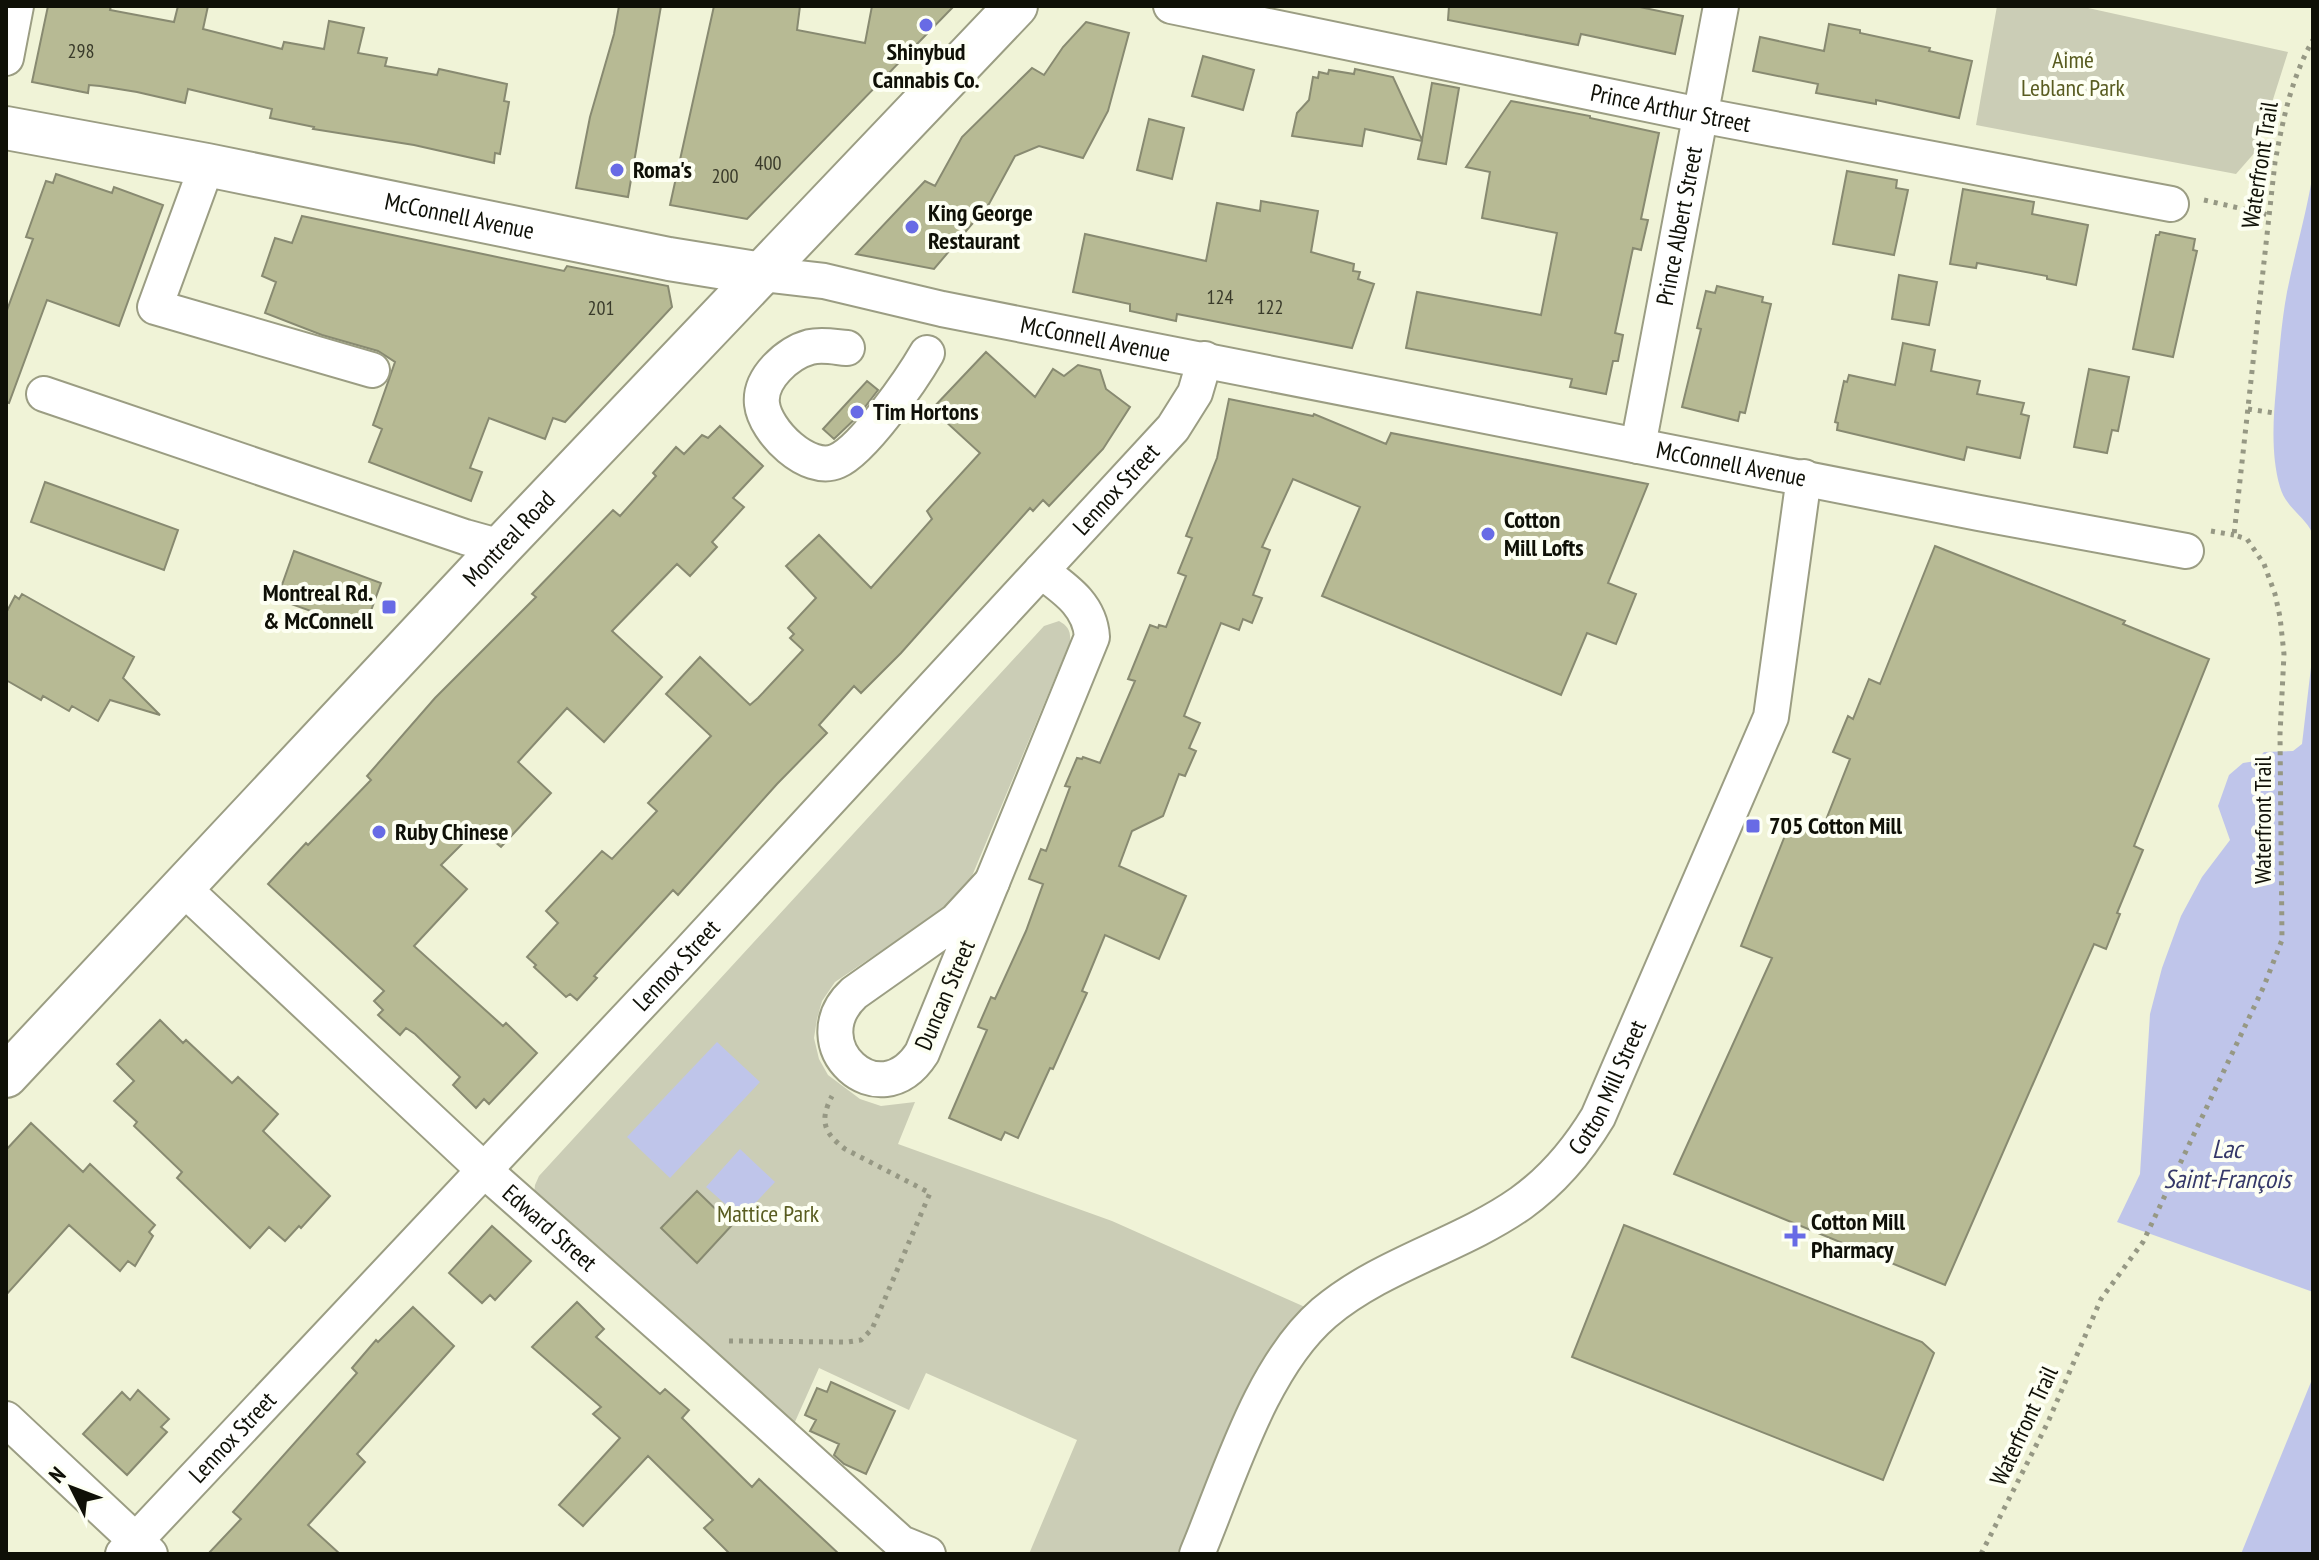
<svg xmlns="http://www.w3.org/2000/svg" width="2319" height="1560" viewBox="0 0 2319 1560" font-family="'PT Sans Narrow',sans-serif">
<rect width="100%" height="100%" fill="#f0f3d7"/>
<!-- green -->
<path fill="#cbcdb6" d="M 1997,6 L 2079,6 L 2288,52 L 2257,150 L 2236,174 L 1976,125 Z
M 1059,621 C 1068,626 1071,631 1070,642 L 967,888 L 945,908 L 835,982 L 822,1001 L 817,1019 L 814,1038 L 819,1059 L 828,1075 L 860,1099 L 881,1106 L 915,1102 L 898,1144 L 1112,1221 L 1314,1311 L 1242,1406 L 1178,1554 L 1029,1554 L 1077,1440 L 926,1373 L 909,1410 L 819,1368 L 790,1433 L 534,1194 L 535,1185 L 539,1176 L 1044,626 Z"/>
<!-- water -->
<path fill="#bfc5ea" d="M 2313,172 L 2313,536 C 2309,519 2286,509 2280,487 C 2271,456 2273,420 2276,389 C 2279,357 2281,324 2287,292 C 2295,251 2307,212 2313,172 Z
M 2313,650 L 2313,1292 L 2117,1222 L 2140,1174 L 2150,1014 L 2162,968 L 2181,916 L 2202,877 L 2230,840 L 2218,806 L 2229,775 L 2243,763 L 2256,761 L 2264,752 L 2293,751 L 2302,744 Z
M 717,1042 L 760,1082 L 670,1178 L 627,1137 Z
M 740,1149 L 775,1182 L 741,1218 L 706,1187 Z
M 2313,1377 L 2313,1554 L 2241,1554 Z"/>
<!-- building -->
<path fill="#b7ba94" stroke="#888a71" stroke-width="2" d="M 48,6 L 111,6 L 110,10 L 174,22 L 178,6 L 208,6 L 203,29 L 282,49 L 284,42 L 324,49 L 329,21 L 364,28 L 358,53 L 387,58 L 385,66 L 437,75 L 439,69 L 507,84 L 504,101 L 509,102 L 500,154 L 495,153 L 494,163 L 414,145 L 313,129 L 314,127 L 270,118 L 272,109 L 188,89 L 185,103 L 137,92 L 100,86 L 89,85 L 88,93 L 32,82 Z
M 619,6 L 661,6 L 628,197 L 576,188 L 590,117 L 614,34 Z
M 714,6 L 800,6 L 797,30 L 865,43 L 872,6 L 954,6 L 747,219 L 670,205 Z
M 1449,6 L 1635,6 L 1683,16 L 1675,54 L 1581,34 L 1578,45 L 1448,20 Z
M 1086,22 L 1129,33 L 1108,111 L 1083,158 L 1039,146 L 1015,156 L 989,204 L 934,269 L 856,254 L 925,181 L 935,186 L 962,137 L 1032,68 L 1044,75 L 1063,47 Z
M 1829,24 L 1860,30 L 1860,33 L 1930,48 L 1929,51 L 1972,61 L 1959,118 L 1876,100 L 1876,104 L 1816,93 L 1818,84 L 1753,71 L 1760,37 L 1824,51 Z
M 1203,56 L 1254,70 L 1243,110 L 1192,96 Z
M 1355,69 L 1393,77 L 1422,140 L 1432,83 L 1459,88 L 1446,164 L 1418,159 L 1422,141 L 1365,129 L 1362,146 L 1292,136 L 1297,113 L 1309,100 L 1313,77 L 1318,78 L 1319,72 L 1328,74 L 1329,70 L 1354,74 Z
M 1511,101 L 1590,116 L 1590,118 L 1659,133 L 1641,219 L 1648,220 L 1641,250 L 1633,248 L 1615,333 L 1623,335 L 1618,361 L 1613,361 L 1606,394 L 1570,387 L 1572,379 L 1406,348 L 1417,292 L 1541,315 L 1557,233 L 1482,218 L 1490,172 L 1466,167 Z
M 1149,119 L 1184,128 L 1172,179 L 1137,170 Z
M 1847,171 L 1897,180 L 1896,188 L 1908,190 L 1894,255 L 1833,244 Z
M 56,174 L 112,193 L 114,187 L 163,205 L 119,326 L 47,300 L 9,403 L 6,402 L 6,313 L 33,239 L 26,237 L 46,181 L 53,183 Z
M 1963,189 L 2034,202 L 2032,214 L 2088,225 L 2076,285 L 2047,279 L 2047,276 L 1977,263 L 1976,268 L 1950,264 Z
M 1261,201 L 1318,211 L 1311,252 L 1354,264 L 1353,271 L 1360,272 L 1358,279 L 1374,284 L 1352,348 L 1177,314 L 1176,321 L 1130,311 L 1130,304 L 1073,292 L 1085,234 L 1206,261 L 1217,203 L 1260,211 Z
M 302,216 L 564,271 L 567,266 L 668,286 L 672,307 L 565,422 L 553,418 L 545,439 L 489,418 L 470,468 L 482,472 L 471,501 L 369,462 L 382,429 L 373,425 L 395,362 L 378,351 L 322,335 L 265,313 L 276,282 L 262,276 L 275,238 L 292,243 Z
M 2160,232 L 2195,239 L 2193,250 L 2197,251 L 2173,357 L 2133,349 L 2156,235 L 2159,235 Z
M 1899,275 L 1937,282 L 1929,325 L 1892,319 Z
M 1717,286 L 1763,297 L 1762,302 L 1771,304 L 1745,413 L 1740,412 L 1738,421 L 1682,407 L 1701,329 L 1697,328 L 1706,291 L 1715,293 Z
M 1903,343 L 1935,350 L 1931,371 L 1980,381 L 1977,394 L 2024,403 L 2021,414 L 2029,416 L 2020,458 L 1967,447 L 1964,460 L 1837,430 L 1838,423 L 1835,422 L 1844,381 L 1847,382 L 1849,375 L 1895,385 Z
M 986,352 L 1035,397 L 1053,369 L 1064,376 L 1078,365 L 1100,370 L 1106,389 L 1130,407 L 1103,449 L 1049,506 L 1043,500 L 1033,511 L 1030,508 L 901,653 L 861,693 L 854,686 L 819,725 L 827,733 L 777,784 L 678,895 L 673,890 L 594,976 L 597,978 L 577,1000 L 570,994 L 566,997 L 534,967 L 536,965 L 527,957 L 558,923 L 546,911 L 602,851 L 612,859 L 657,811 L 648,803 L 711,736 L 666,694 L 700,657 L 750,705 L 758,698 L 803,650 L 790,638 L 794,634 L 788,628 L 816,598 L 786,566 L 819,535 L 871,588 L 932,519 L 927,511 L 980,453 L 932,409 Z
M 2089,369 L 2129,377 L 2118,431 L 2112,430 L 2107,453 L 2074,447 Z
M 867,381 L 878,390 L 858,416 L 834,439 L 823,429 Z
M 1229,399 L 1313,416 L 1314,414 L 1386,444 L 1391,433 L 1648,484 L 1608,583 L 1636,594 L 1616,644 L 1587,633 L 1561,695 L 1322,596 L 1360,507 L 1293,479 L 1262,547 L 1270,550 L 1253,595 L 1262,598 L 1252,623 L 1243,619 L 1239,630 L 1221,623 L 1184,716 L 1200,723 L 1189,748 L 1196,751 L 1185,776 L 1179,774 L 1163,816 L 1132,831 L 1119,866 L 1186,896 L 1159,959 L 1105,935 L 1082,991 L 1087,993 L 1053,1069 L 1050,1068 L 1018,1138 L 1005,1132 L 1001,1140 L 949,1118 L 987,1030 L 978,1027 L 991,997 L 995,999 L 1026,931 L 1043,884 L 1029,879 L 1041,849 L 1046,851 L 1070,787 L 1065,786 L 1077,758 L 1082,759 L 1083,757 L 1100,763 L 1135,681 L 1128,679 L 1150,625 L 1158,628 L 1159,625 L 1166,627 L 1186,576 L 1178,573 L 1192,538 L 1186,536 L 1217,458 Z
M 720,426 L 763,466 L 733,498 L 744,507 L 712,542 L 717,547 L 690,576 L 677,564 L 612,631 L 662,677 L 604,742 L 567,708 L 518,762 L 551,793 L 501,847 L 478,828 L 441,865 L 467,889 L 414,946 L 503,1026 L 506,1023 L 537,1053 L 489,1104 L 484,1099 L 476,1108 L 453,1085 L 460,1077 L 415,1034 L 406,1028 L 400,1035 L 378,1015 L 383,1010 L 374,1001 L 384,991 L 268,884 L 306,843 L 308,845 L 371,780 L 367,776 L 435,698 L 536,597 L 532,594 L 613,510 L 620,516 L 656,476 L 653,473 L 676,447 L 684,454 L 702,435 L 708,438 Z
M 45,482 L 178,530 L 164,570 L 31,522 Z
M 1935,546 L 2125,621 L 2123,624 L 2209,659 L 2134,846 L 2143,850 L 2117,913 L 2120,914 L 2106,949 L 2094,944 L 1945,1285 L 1674,1174 L 1772,958 L 1741,946 L 1790,823 L 1820,835 L 1850,759 L 1833,752 L 1848,716 L 1853,719 L 1869,679 L 1880,684 Z
M 294,551 L 381,583 L 364,630 L 277,599 Z
M 22,594 L 134,657 L 123,678 L 160,715 L 110,700 L 98,721 L 72,706 L 69,711 L 43,696 L 41,700 L 6,680 L 6,613 L 15,596 L 19,599 Z
M 160,1020 L 183,1043 L 186,1040 L 232,1083 L 238,1077 L 278,1114 L 263,1131 L 330,1196 L 301,1228 L 299,1226 L 285,1241 L 269,1227 L 250,1248 L 177,1178 L 182,1172 L 134,1126 L 137,1122 L 114,1101 L 134,1081 L 117,1064 Z
M 31,1123 L 83,1172 L 90,1164 L 155,1225 L 149,1232 L 153,1236 L 135,1266 L 128,1261 L 120,1271 L 69,1225 L 6,1295 L 6,1150 Z
M 697,1191 L 732,1225 L 697,1263 L 661,1228 Z
M 1624,1225 L 1922,1342 L 1934,1353 L 1883,1480 L 1572,1357 Z
M 492,1226 L 531,1261 L 495,1300 L 490,1295 L 482,1303 L 449,1273 Z
M 577,1302 L 604,1329 L 596,1337 L 660,1394 L 665,1389 L 689,1410 L 682,1418 L 752,1487 L 759,1479 L 839,1554 L 730,1554 L 704,1528 L 713,1520 L 648,1456 L 583,1526 L 559,1505 L 620,1438 L 593,1414 L 601,1407 L 532,1347 Z
M 413,1307 L 454,1346 L 357,1454 L 365,1462 L 308,1525 L 340,1554 L 208,1554 L 241,1519 L 233,1512 L 357,1373 L 352,1368 L 376,1340 L 378,1342 Z
M 831,1382 L 895,1411 L 866,1474 L 844,1464 L 834,1455 L 839,1444 L 810,1431 L 816,1420 L 805,1415 L 817,1388 L 827,1392 Z
M 138,1390 L 169,1419 L 161,1427 L 167,1432 L 127,1475 L 83,1434 L 122,1392 L 130,1400 Z"/>
<g fill="none" stroke-linecap="round" stroke-linejoin="round">
<defs>
<g id="minor">
<path id="s1" d="M 1171,6 L 1700,115 L 2171,204"/>
<path d="M 6,58 L 16,6"/>
<path d="M 207,165 L 155,307 L 372,370"/>
<path id="s2" d="M 762,274 L 824,281 L 942,309 L 1979,513 L 2186,551"/>
<path d="M 847,348 C 835,347 822,344 810,347 C 788,353 759,378 762,404 C 765,431 808,474 837,461 C 863,450 912,379 927,353"/>
<path d="M 44,394 L 465,537 L 501,547"/>
<path id="s3" d="M 1638,446 L 1721,6"/>
<path d="M 992,882 L 922,1053 C 879,1120 799,1044 854,993 L 956,921 Z"/>
<path d="M 992,882 L 1092,637 C 1090,605 1065,589 1041,571"/>
<path id="s4" d="M 183,888 L 485,1171 L 693,1355 L 901,1543 L 928,1554"/>
<path d="M 6,1419 L 150,1554"/>
<path id="s5" d="M 123,1554 L 678,964 L 1173,428 L 1195,393 L 1205,359"/>
<path id="s6" d="M 1197,1554 C 1229,1478 1261,1367 1324,1313 C 1382,1264 1460,1246 1521,1203 C 1553,1180 1578,1150 1598,1117 L 1771,717 L 1804,477"/>
</g>
<g id="major">
<path id="s7" d="M 6,128 L 207,165 L 669,259 L 762,274"/>
<path id="s8" d="M 6,1076 L 501,547 L 1016,6"/>
</g>
</defs>
<!-- minor casing -->
<use href="#minor" stroke="#9b9d83" stroke-width="38"/>
<!-- major casing -->
<use href="#major" stroke="#9b9d83" stroke-width="46"/>
<!-- path -->
<path stroke="#969884" stroke-width="5" stroke-dasharray="4 6" stroke-linecap="butt" d="M 2204,200 L 2269,215
M 2248,409 L 2274,413
M 2211,531 L 2234,535
M 729,1341 L 847,1342 L 861,1340 L 872,1329 L 930,1193 L 845,1149 C 824,1133 819,1121 832,1096
M 1981,1554 L 2048,1422 L 2101,1299 L 2143,1242 L 2264,986 L 2282,940 L 2280,734 L 2284,654 L 2280,617 L 2275,594 L 2264,564 L 2247,539 L 2234,535 L 2275,162 C 2283,120 2291,78 2313,40"/>
<!-- minor -->
<use href="#minor" stroke="#fff" stroke-width="34"/>
<!-- major -->
<use href="#major" stroke="#fff" stroke-width="42"/>
</g>
<!-- markers -->
<g fill="#686be5" stroke="#fdfff3" stroke-width="3">
<circle cx="926" cy="25" r="8"/>
<circle cx="617" cy="170" r="8"/>
<circle cx="912" cy="227" r="8"/>
<circle cx="857" cy="412" r="8"/>
<circle cx="1488" cy="534" r="8"/>
<rect x="381" y="599" width="16" height="16" rx="4"/>
<rect x="1745" y="818" width="16" height="16" rx="4"/>
<circle cx="379" cy="832" r="8"/>
<path d="M1791 1224h8v8h8v8h-8v8h-8v-8h-8v-8h8z"/>
</g>
<g text-anchor="middle" stroke-width="8" stroke-linejoin="round" paint-order="stroke">
<!-- number labels -->
<g font-size="20" fill="#393a2a">
<text x="81" y="58">298</text>
<text x="768" y="170">400</text>
<text x="725" y="183">200</text>
<text x="1220" y="304">124</text>
<text x="1270" y="314">122</text>
<text x="601" y="315">201</text>
</g>
<!-- poi labels -->
<g font-size="24" font-weight="bold" fill="#0f1007" stroke="#fdfff3" text-anchor="start">
<text x="926" y="60" text-anchor="middle">Shinybud<tspan x="926" dy="28">Cannabis Co.</tspan></text>
<text x="633" y="178">Roma's</text>
<text x="928" y="221">King George<tspan x="928" dy="28">Restaurant</tspan></text>
<text x="873" y="420">Tim Hortons</text>
<text x="1504" y="528">Cotton<tspan x="1504" dy="28">Mill Lofts</tspan></text>
<text x="373" y="601" text-anchor="end">Montreal Rd.<tspan x="373" dy="28">&amp; McConnell</tspan></text>
<text x="1769" y="834">705 Cotton Mill</text>
<text x="395" y="840">Ruby Chinese</text>
<text x="1811" y="1230">Cotton Mill<tspan x="1811" dy="28">Pharmacy</tspan></text>
</g>
<!-- park labels -->
<g font-size="24" fill="#595c20" stroke="#fdfff3">
<text x="2073" y="68">Aimé<tspan x="2073" dy="28">Leblanc Park</tspan></text>
<text x="768" y="1222">Mattice Park</text>
</g>
<!-- street labels -->
<g font-size="24" fill="#0f1007" stroke="#fdfff3">
<text dy="8" stroke="none"><textPath href="#s1" startOffset="510">Prince Arthur Street</textPath></text>
<text transform="translate(2260 165) rotate(-81)" y="8">Waterfront Trail</text>
<text dy="8" stroke="none"><textPath href="#s7" startOffset="462">McConnell Avenue</textPath></text>
<text dy="8" stroke="none"><textPath href="#s3" startOffset="224">Prince Albert Street</textPath></text>
<text dy="8" stroke="none"><textPath href="#s2" startOffset="340">McConnell Avenue</textPath></text>
<text dy="8" stroke="none"><textPath href="#s2" startOffset="988">McConnell Avenue</textPath></text>
<text dy="8" stroke="none"><textPath href="#s5" startOffset="1456">Lennox Street</textPath></text>
<text dy="8" stroke="none"><textPath href="#s8" startOffset="736">Montreal Road</textPath></text>
<text transform="translate(2263 820) rotate(-90)" y="8">Waterfront Trail</text>
<text dy="8" stroke="none"><textPath href="#s5" startOffset="808">Lennox Street</textPath></text>
<text transform="translate(945 995) rotate(-67)" y="8">Duncan Street</text>
<text dy="8" stroke="none"><textPath href="#s6" startOffset="648">Cotton Mill Street</textPath></text>
<text dy="8" stroke="none"><textPath href="#s4" startOffset="500">Edward Street</textPath></text>
<text transform="translate(2024 1426) rotate(-65)" y="8">Waterfront Trail</text>
<text dy="8" stroke="none"><textPath href="#s5" startOffset="160">Lennox Street</textPath></text>
</g>
<!-- water labels -->
<g font-size="26" font-style="italic" fill="#363969" stroke="#fdfff3">
<text x="2227" y="1158">Lac<tspan x="2227" dy="30">Saint-François</tspan></text>
</g>
</g>
<!-- border -->
<rect width="2319" height="1560" fill="none" stroke="#0f1007" stroke-width="16"/>
<!-- north arrow -->
<g transform="translate(72 1488) rotate(312)" stroke="#fdfff3" stroke-width="6" paint-order="stroke">
<path d="M0-6L14 30L0 20L-14 30Z" fill="#0f1007"/>
<text y="-12" font-size="22" font-weight="bold" text-anchor="middle" fill="#0f1007">N</text>
</g>
</svg>
